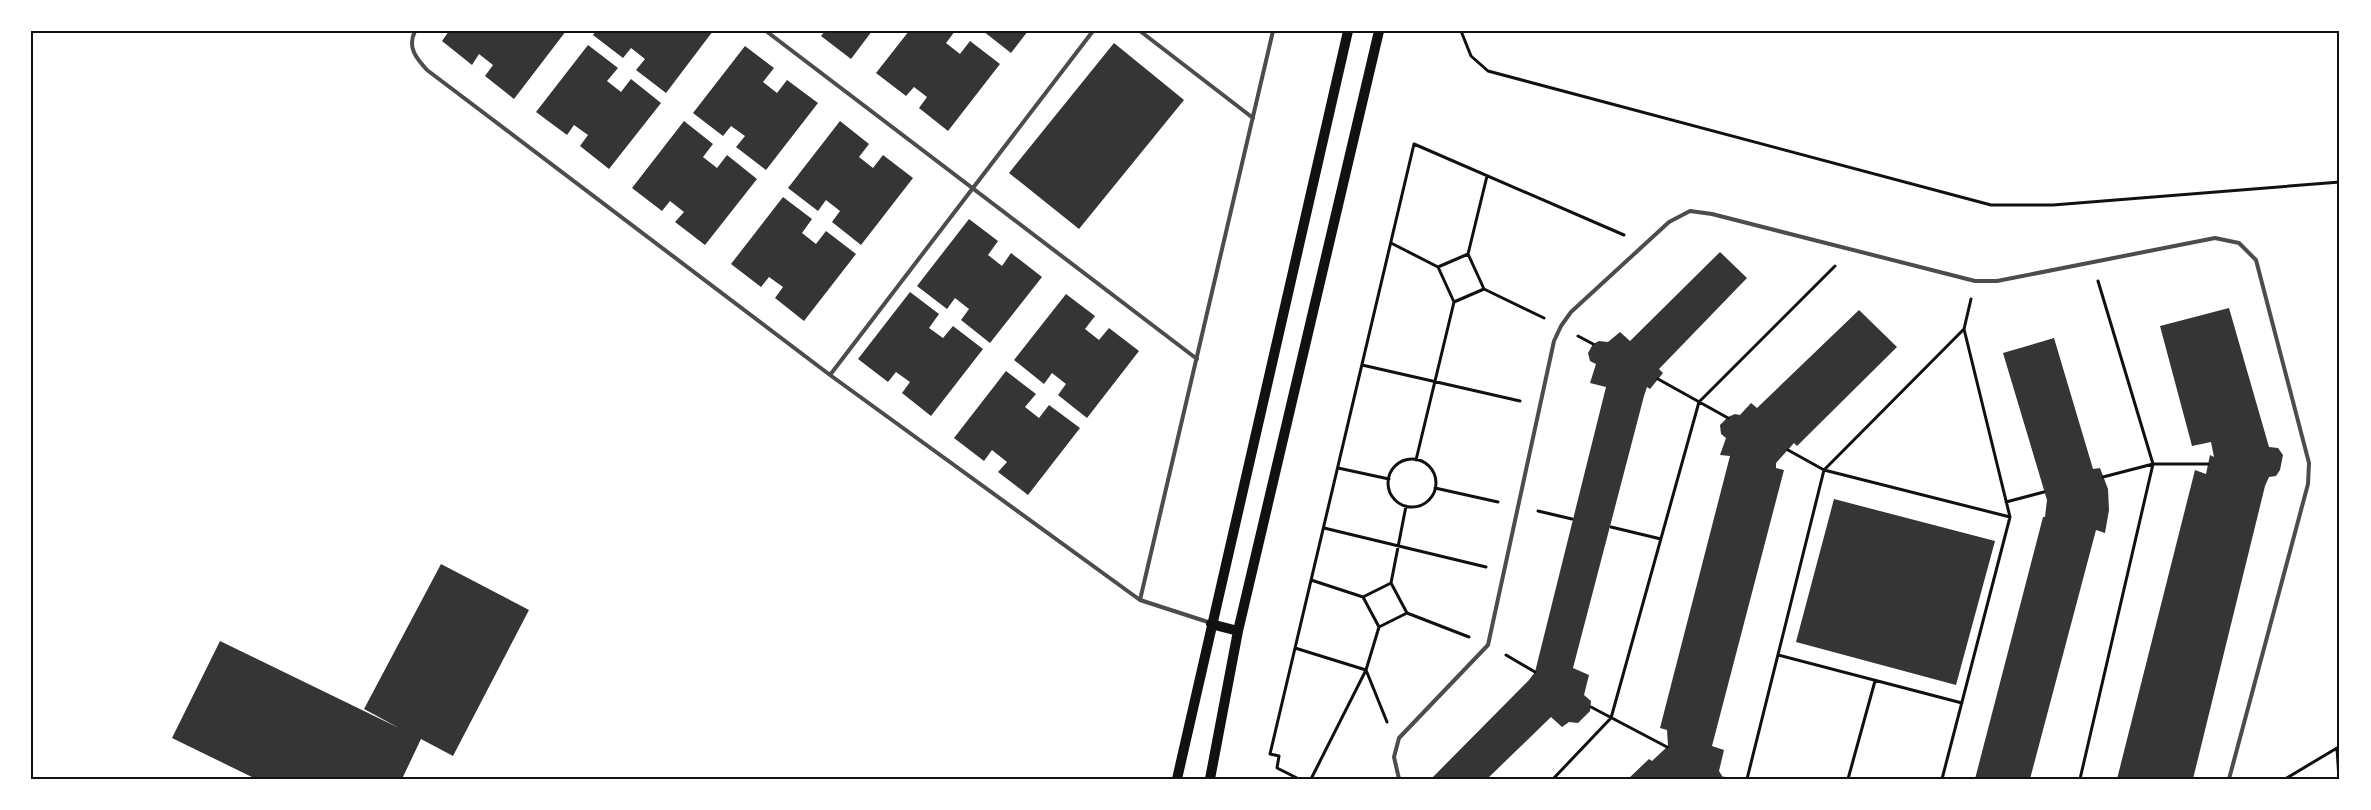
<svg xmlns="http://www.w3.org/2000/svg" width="2371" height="810" viewBox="0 0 2371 810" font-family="'PT Sans',sans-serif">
<rect width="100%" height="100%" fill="#fff"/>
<!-- building -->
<path fill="#353535" d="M 449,31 L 566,31 L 514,99 L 485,76 L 493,65 L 479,54 L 472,65 L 442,41 Z
M 596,31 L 713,31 L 666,93 L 636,70 L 645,59 L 631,48 L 623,58 L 593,35 Z
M 825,31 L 872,31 L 851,59 L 821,36 Z
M 909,31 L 955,31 L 946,43 L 960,54 L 970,41 L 1000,64 L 948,131 L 919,108 L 927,97 L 914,87 L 906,96 L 876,73 Z
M 983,31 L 1028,31 L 1011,53 Z
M 1114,43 L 1184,100 L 1079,229 L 1009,173 Z
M 588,45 L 618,68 L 607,81 L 621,92 L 631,79 L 661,103 L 609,169 L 580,146 L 588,135 L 574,125 L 567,135 L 536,112 Z
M 745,46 L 774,68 L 763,82 L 777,93 L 787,80 L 818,103 L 766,170 L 736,147 L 745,136 L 731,126 L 723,136 L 693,113 Z
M 684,121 L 713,144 L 703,157 L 717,168 L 727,155 L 757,179 L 705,245 L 675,222 L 684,212 L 670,201 L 662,211 L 632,188 Z
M 840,121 L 869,144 L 859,157 L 873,168 L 883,155 L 913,178 L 861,245 L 832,222 L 840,211 L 826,200 L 818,211 L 788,188 Z
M 783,197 L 812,219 L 802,233 L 816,244 L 826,231 L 856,254 L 804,321 L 775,298 L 783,287 L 769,277 L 761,287 L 731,264 Z
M 969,219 L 998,241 L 988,255 L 1002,266 L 1011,253 L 1042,277 L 990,343 L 961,320 L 969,309 L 955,298 L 947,309 L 917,286 Z
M 1720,252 L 1747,278 L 1659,369 L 1663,373 L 1650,389 L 1647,387 L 1644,396 L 1573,668 L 1589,675 L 1584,695 L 1591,701 L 1590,711 L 1578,723 L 1569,722 L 1562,727 L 1551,717 L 1487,779 L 1431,779 L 1529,680 L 1535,672 L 1606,387 L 1590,383 L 1596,364 L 1590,361 L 1588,353 L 1593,344 L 1599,341 L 1608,342 L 1620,332 L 1630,341 Z
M 910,292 L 939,314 L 929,328 L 943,338 L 953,326 L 983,349 L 931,416 L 902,393 L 910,382 L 896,372 L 888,382 L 858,359 Z
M 1066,294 L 1095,316 L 1085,329 L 1099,340 L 1109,328 L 1139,351 L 1087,418 L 1058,395 L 1066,384 L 1052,373 L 1044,384 L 1014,360 Z
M 2229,308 L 2269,447 L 2278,448 L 2283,455 L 2280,470 L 2276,476 L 2269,477 L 2265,486 L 2193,779 L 2117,779 L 2195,470 L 2206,474 L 2210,455 L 2214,457 L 2211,442 L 2192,446 L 2160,326 Z
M 1859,310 L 1897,347 L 1797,446 L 1794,443 L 1776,463 L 1776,468 L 1784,470 L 1712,746 L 1724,750 L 1719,771 L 1724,779 L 1628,779 L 1649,759 L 1652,761 L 1668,746 L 1667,730 L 1660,728 L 1730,456 L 1720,455 L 1726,438 L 1721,434 L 1720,425 L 1728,417 L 1735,414 L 1740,415 L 1751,403 L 1757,408 Z
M 2054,338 L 2093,469 L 2100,468 L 2108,489 L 2109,510 L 2105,533 L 2096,530 L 2030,779 L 1975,779 L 2043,517 L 2045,517 L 2047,500 L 2003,353 Z
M 1006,371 L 1036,394 L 1025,407 L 1039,418 L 1049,405 L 1080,428 L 1028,495 L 998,472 L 1007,462 L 992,450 L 984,461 L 954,438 Z
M 1834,499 L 1995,541 L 1956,685 L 1796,642 Z
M 441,564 L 529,610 L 453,756 L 421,739 L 402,779 L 256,779 L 172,738 L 220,641 L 399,728 L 364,709 Z"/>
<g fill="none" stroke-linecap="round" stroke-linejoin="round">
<!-- path -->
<path stroke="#111" stroke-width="3" d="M 1461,31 L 1471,56 L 1488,71 L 1991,205 L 2053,205 L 2340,182
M 1391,243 L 1438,267
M 1468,254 L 1438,267 L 1454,302 L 1484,289 L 1468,254 L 1487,176
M 1484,289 L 1544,318
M 1578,336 L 1593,344
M 1362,365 L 1520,401
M 1658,379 L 1728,418
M 1788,450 L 1824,470 L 2010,517
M1388 483a24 24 0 1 1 48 0a24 24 0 1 1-48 0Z
M 1416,460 L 1454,302
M 1338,468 L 1389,479
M 2103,477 L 2153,464 L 2208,464
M 1435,488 L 1498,502
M 2006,502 L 2044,492
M 1538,511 L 1572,519
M 1611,527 L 1661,539
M 1324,528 L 1486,567
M 1311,580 L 1363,597
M 1391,583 L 1406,506
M 1407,613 L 1469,637
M 1295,648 L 1366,670 L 1387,722
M 1506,655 L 1535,672
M 1778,655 L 1962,703
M 1591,707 L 1667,747
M 1724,778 L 1725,779
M 1299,779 L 1277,768 L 1279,756 L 1270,754 L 1414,144 L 1624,235
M 1311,779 L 1366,670 L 1379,627 L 1363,597 L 1391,583 L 1407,613 L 1379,627
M 1553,779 L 1611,718 L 1699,402 L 1835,266
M 1747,779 L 1824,470 L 1964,329
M 1848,779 L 1875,681
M 1942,779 L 2010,517 L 1964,329 L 1971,299
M 2080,779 L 2153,464 L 2098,281
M 2285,779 L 2337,748 L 2339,779"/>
<!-- service -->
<path stroke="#4c4c4c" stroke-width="4" d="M 415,31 C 407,47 416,58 427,70 L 830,375 L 1140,600 L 1211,623
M 766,31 L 1197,359
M 1140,31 L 1253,118
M 830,375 L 1093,31
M 1140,600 L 1273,31
M 1399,779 L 1394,757 L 1399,738 L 1488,645 L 1554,341 L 1561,326 L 1571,312 L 1669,222 L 1690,211 L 1712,214 L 1975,281 L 1997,281 L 2215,238 L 2239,243 L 2256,260 L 2309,463 L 2308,484 L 2229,779"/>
<!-- secondary -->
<path stroke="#111" stroke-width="10" d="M 1211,624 L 1238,631
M 1177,779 L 1348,31
M 1210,779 L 1238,631 L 1379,31"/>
</g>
<!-- border -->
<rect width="2371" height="810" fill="none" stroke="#ffffff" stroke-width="65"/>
<rect x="32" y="32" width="2306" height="746" fill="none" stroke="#111" stroke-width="2"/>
</svg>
